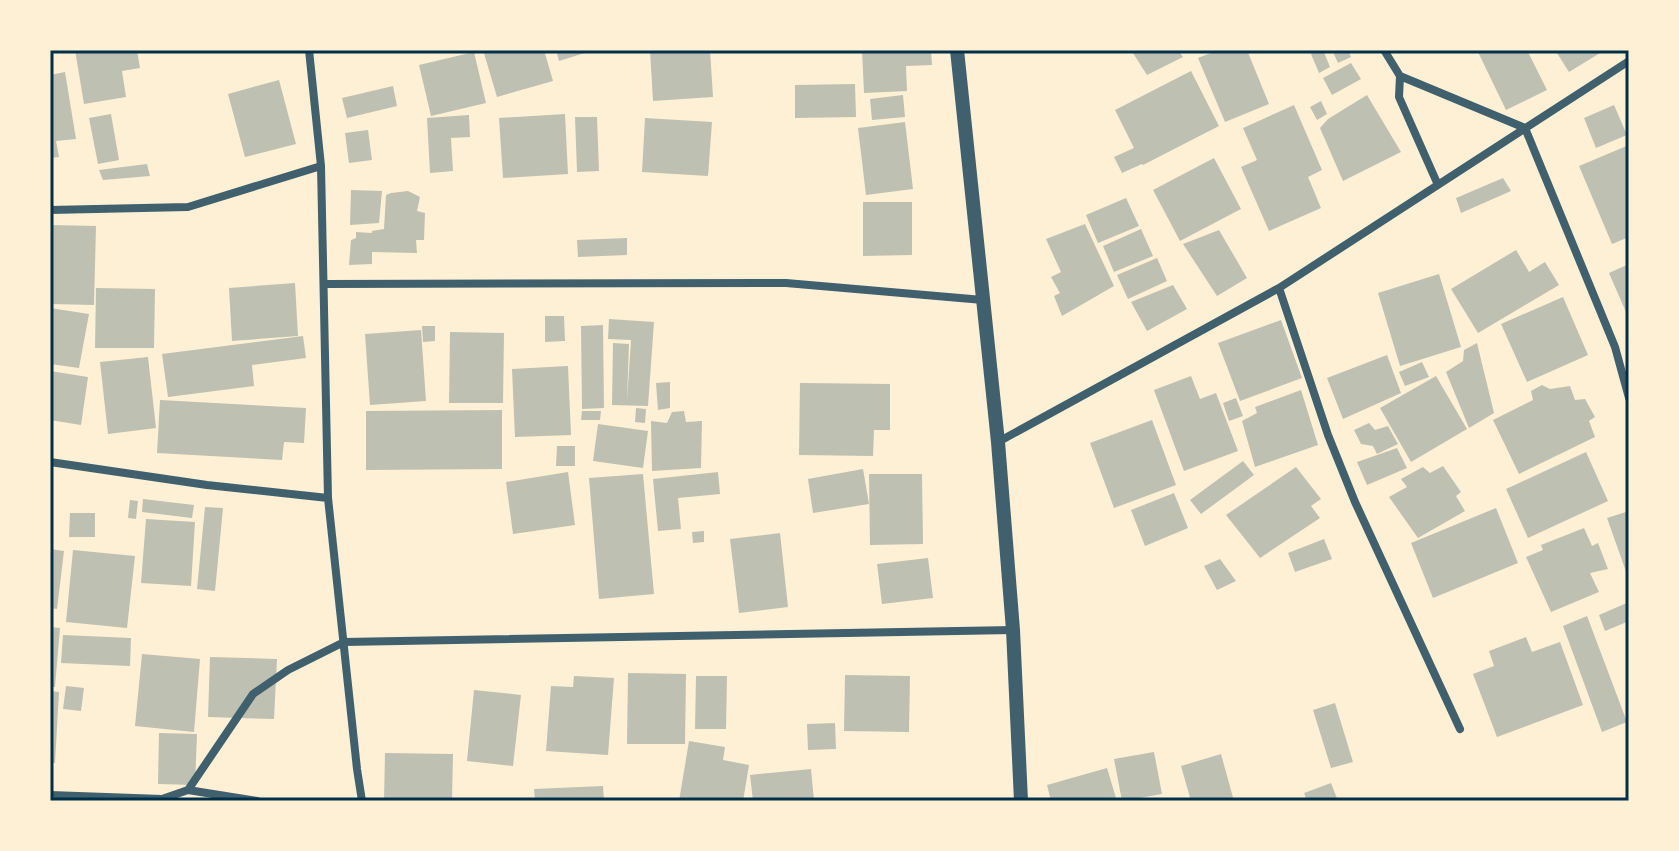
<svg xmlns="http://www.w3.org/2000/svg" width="1679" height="851" viewBox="0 0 1679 851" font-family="Figtree,sans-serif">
<rect width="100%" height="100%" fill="#fdf0d5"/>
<!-- building -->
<path fill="#bec0b2" d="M 75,50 L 137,50 L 140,68 L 122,71 L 126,97 L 84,104 Z
M 483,50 L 544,50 L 553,81 L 497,97 Z
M 556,50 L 591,50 L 591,51 L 559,61 Z
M 650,50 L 710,50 L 713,97 L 653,101 Z
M 862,50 L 931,50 L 932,65 L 906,66 L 907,91 L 864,93 Z
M 1131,50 L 1178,50 L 1183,57 L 1147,75 Z
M 1218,50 L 1247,50 L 1269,104 L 1225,122 L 1198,58 Z
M 1319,50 L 1323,50 L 1330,67 L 1319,73 L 1311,54 Z
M 1332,50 L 1348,50 L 1351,57 L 1338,63 Z
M 1477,50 L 1527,50 L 1547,90 L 1506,110 Z
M 1555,50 L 1605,50 L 1569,72 Z
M 474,52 L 486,103 L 431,116 L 419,65 Z
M 1351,63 L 1361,79 L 1332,95 L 1323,78 Z
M 1191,71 L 1219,126 L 1143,165 L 1142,164 L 1122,173 L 1114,157 L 1134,148 L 1115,110 Z
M 65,72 L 76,139 L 56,141 L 59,157 L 50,158 L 50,75 Z
M 279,80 L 296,144 L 245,157 L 228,94 Z
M 855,84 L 856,117 L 795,118 L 795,85 Z
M 393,86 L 397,106 L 347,118 L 342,98 Z
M 903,95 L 905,117 L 872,120 L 870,99 Z
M 1367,95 L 1401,152 L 1343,181 L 1320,128 L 1328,119 Z
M 1321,101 L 1327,114 L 1317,120 L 1310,107 Z
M 1294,105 L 1322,170 L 1308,177 L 1321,208 L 1269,231 L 1241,167 L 1257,160 L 1243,128 Z
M 1614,105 L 1627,135 L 1596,148 L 1584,118 Z
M 111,114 L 119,160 L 98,164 L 89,118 Z
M 565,114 L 568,174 L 503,178 L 499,118 Z
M 469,115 L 470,137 L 451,138 L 453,171 L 430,173 L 427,118 Z
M 575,117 L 597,117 L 599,171 L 577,172 Z
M 645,118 L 712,122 L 708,176 L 642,172 Z
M 905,122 L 913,189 L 866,195 L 858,128 Z
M 368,130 L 372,160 L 349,163 L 345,133 Z
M 1629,145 L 1629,237 L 1612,244 L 1579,166 Z
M 1214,158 L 1241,209 L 1180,241 L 1153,190 Z
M 147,164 L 150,176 L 103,180 L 99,170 Z
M 1503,178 L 1511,191 L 1461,213 L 1456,198 Z
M 351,190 L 382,191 L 379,223 L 350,225 Z
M 408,191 L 420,197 L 417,211 L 425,213 L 424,240 L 416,240 L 417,253 L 372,252 L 372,264 L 349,265 L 351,240 L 356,238 L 356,232 L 372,233 L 372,231 L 384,229 L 386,195 L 391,193 Z
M 1126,198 L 1139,226 L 1098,243 L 1086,215 Z
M 863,202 L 912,202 L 912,255 L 863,256 Z
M 1085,224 L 1114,286 L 1062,316 L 1054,296 L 1060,293 L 1051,277 L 1061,272 L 1046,239 Z
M 50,225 L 96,226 L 94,305 L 50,304 Z
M 1141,229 L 1153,256 L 1114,272 L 1103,246 Z
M 1219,230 L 1247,278 L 1217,296 L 1183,244 Z
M 627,238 L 627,255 L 578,257 L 577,240 Z
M 1516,250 L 1529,272 L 1545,262 L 1559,285 L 1478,333 L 1451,289 Z
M 1157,258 L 1167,281 L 1128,299 L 1117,275 Z
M 1629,264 L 1629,319 L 1609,273 Z
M 1439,274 L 1461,347 L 1400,366 L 1378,293 Z
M 295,283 L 298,336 L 232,341 L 229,288 Z
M 1173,285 L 1187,309 L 1147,331 L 1131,302 Z
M 96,288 L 155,289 L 154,348 L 95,348 Z
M 1563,297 L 1588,355 L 1527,382 L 1501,324 Z
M 50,308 L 89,314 L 79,368 L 50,364 Z
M 545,316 L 564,316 L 565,341 L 545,342 Z
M 609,319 L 654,322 L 648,406 L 612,405 L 613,343 L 629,344 L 627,401 L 631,340 L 608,339 Z
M 1281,320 L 1302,378 L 1240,401 L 1218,343 Z
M 603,325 L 604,408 L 582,409 L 581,326 Z
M 422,326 L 435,326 L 435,341 L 423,342 Z
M 421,330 L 426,401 L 370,405 L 365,334 Z
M 450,332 L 504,333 L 503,403 L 449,403 Z
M 303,336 L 306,358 L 252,365 L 254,386 L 168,397 L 162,354 Z
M 1477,343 L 1494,413 L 1469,428 L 1446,372 L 1463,361 L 1464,350 Z
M 1387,355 L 1401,393 L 1343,419 L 1327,378 Z
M 148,357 L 156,428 L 108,434 L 100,362 Z
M 1422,362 L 1429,377 L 1405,386 L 1399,372 Z
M 568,366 L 571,435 L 515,437 L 512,369 Z
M 50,371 L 88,377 L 81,425 L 50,420 Z
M 1191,376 L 1200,399 L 1216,393 L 1238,451 L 1184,471 L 1154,390 Z
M 1436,376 L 1467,429 L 1411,462 L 1380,408 Z
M 670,382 L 670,408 L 658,410 L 656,383 Z
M 800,383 L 890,384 L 890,430 L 874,430 L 873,456 L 799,455 Z
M 1542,385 L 1550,389 L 1570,386 L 1575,400 L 1585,399 L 1595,417 L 1589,421 L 1595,437 L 1519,474 L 1493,420 L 1533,400 L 1531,391 Z
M 1301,390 L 1318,445 L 1255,467 L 1242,421 L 1257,413 L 1255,407 Z
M 1236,398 L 1243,416 L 1229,421 L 1223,403 Z
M 160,400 L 306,408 L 304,443 L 284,442 L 282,460 L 157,453 Z
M 636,408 L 646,409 L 645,423 L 635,422 Z
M 502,410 L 502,469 L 366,470 L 366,411 Z
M 582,411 L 601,411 L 600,420 L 581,420 Z
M 684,411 L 686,422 L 702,421 L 701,468 L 652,471 L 651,421 L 667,423 L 672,412 Z
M 1152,420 L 1176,485 L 1114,508 L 1090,443 Z
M 1369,423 L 1375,430 L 1388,426 L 1398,444 L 1377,454 L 1373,446 L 1361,444 L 1354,430 Z
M 598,424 L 648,431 L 643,468 L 593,461 Z
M 557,446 L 575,446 L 575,466 L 556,466 Z
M 1397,448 L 1407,468 L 1367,485 L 1357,462 Z
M 1586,452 L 1608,501 L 1528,538 L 1506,489 Z
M 1243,461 L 1254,475 L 1201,514 L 1190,500 Z
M 1443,466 L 1461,492 L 1456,496 L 1465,511 L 1418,538 L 1389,497 L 1407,487 L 1401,479 L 1423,467 L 1430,473 Z
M 1296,467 L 1321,499 L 1311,506 L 1320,518 L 1260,558 L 1226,515 Z
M 863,469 L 869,504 L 813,513 L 808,479 Z
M 568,472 L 575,525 L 513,534 L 506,482 Z
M 718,472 L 720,494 L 678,498 L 681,529 L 658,531 L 653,479 Z
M 643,474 L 654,594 L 599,599 L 589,478 Z
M 869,474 L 922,474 L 923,544 L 870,545 Z
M 1174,493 L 1188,528 L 1145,546 L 1131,510 Z
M 143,499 L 194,505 L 192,518 L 142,512 Z
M 130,500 L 138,501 L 136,519 L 128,518 Z
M 205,507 L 223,508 L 215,591 L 197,589 Z
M 1496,508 L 1518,563 L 1433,598 L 1411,543 Z
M 1629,511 L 1629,580 L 1607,518 Z
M 70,513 L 95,513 L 95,537 L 69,537 Z
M 146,519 L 195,522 L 191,586 L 141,583 Z
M 1584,528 L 1592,546 L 1598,543 L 1608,569 L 1590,573 L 1599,592 L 1551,612 L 1526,557 L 1543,550 L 1541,545 Z
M 704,531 L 704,542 L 693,543 L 692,532 Z
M 780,533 L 788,607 L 739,613 L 730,539 Z
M 1324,539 L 1332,559 L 1295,572 L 1288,553 Z
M 50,549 L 64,551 L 57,609 L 50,608 Z
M 73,550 L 135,556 L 127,628 L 66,622 Z
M 928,558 L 933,598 L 882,604 L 877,564 Z
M 1220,559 L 1236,581 L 1217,590 L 1204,566 Z
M 1629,602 L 1629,621 L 1605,631 L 1599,615 Z
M 1587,616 L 1627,722 L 1602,732 L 1563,626 Z
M 50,627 L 60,628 L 55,687 L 50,687 Z
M 63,635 L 131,638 L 130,666 L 61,663 Z
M 1526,637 L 1532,652 L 1560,642 L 1583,705 L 1497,737 L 1473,674 L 1494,666 L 1489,651 Z
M 142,654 L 200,659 L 194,732 L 135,726 Z
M 210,657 L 277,659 L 274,719 L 208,717 Z
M 628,673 L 686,674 L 685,744 L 627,744 Z
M 845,675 L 910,676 L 909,732 L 844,731 Z
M 574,676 L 614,678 L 608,755 L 546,751 L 551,686 L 573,687 Z
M 696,676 L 727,676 L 726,729 L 695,729 Z
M 66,686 L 84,688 L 81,711 L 63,709 Z
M 474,690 L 521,695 L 513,766 L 467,761 Z
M 50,691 L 59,692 L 55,763 L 50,763 Z
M 1335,703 L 1353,762 L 1331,768 L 1313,710 Z
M 835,723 L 836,749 L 808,750 L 807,724 Z
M 159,733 L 197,734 L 195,785 L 158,784 Z
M 689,741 L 725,747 L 723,760 L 749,765 L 743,801 L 679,801 Z
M 1154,752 L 1162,794 L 1122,801 L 1114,759 Z
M 385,753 L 453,754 L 452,801 L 384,801 Z
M 1221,754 L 1234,801 L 1191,801 L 1181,766 Z
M 1107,768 L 1116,798 L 1106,801 L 1051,801 L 1047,785 Z
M 811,769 L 814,801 L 753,801 L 750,775 Z
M 1331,783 L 1338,801 L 1307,801 L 1304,793 Z
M 603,786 L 604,801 L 535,801 L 534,789 Z"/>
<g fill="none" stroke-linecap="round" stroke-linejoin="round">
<!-- minor -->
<path stroke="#3f606c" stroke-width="8" d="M 309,50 L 321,166 L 328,498 L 357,769 L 362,801
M 1384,50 L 1400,76 L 1525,128 L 1615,347 L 1629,398
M 1400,76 L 1399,97 L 1438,185
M 50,210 L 188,207 L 321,166
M 324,284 L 786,283 L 983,300
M 1279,288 L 1328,435 L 1355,502 L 1460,729
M 998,442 L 1279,288 L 1629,61
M 50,462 L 207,485 L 328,498
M 188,790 L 257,801
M 50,795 L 162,799 L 188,790 L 253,694 L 288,670 L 344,642 L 1013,630"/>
<!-- tertiary -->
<path stroke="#3f606c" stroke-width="14" d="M 957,50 L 998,442 L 1013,630 L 1021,801"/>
</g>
<!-- border -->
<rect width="1679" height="851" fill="none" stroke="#fdf0d5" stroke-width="104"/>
<rect x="52" y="52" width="1575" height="747" fill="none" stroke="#003049" stroke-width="3"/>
</svg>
